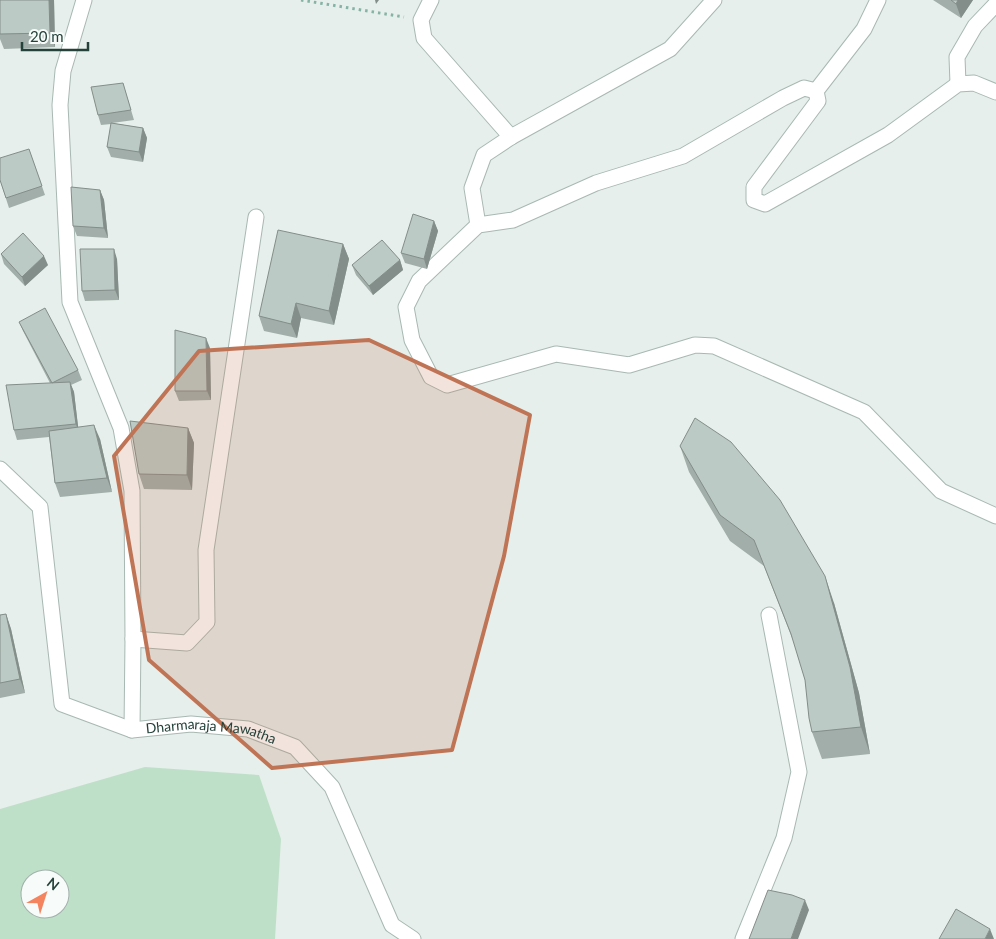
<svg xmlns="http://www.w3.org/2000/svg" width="996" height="939" viewBox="0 0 996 939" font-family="Lato,sans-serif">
<rect width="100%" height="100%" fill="#e6efeb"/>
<!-- green -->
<path fill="#bfe0c8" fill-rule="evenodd" d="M 145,767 L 259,775 L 281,839 L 275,939 L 0,939 L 0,809 ZM 30,879 L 60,879 L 60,909 L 30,909 Z"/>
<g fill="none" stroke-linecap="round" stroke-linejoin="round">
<defs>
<g id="minor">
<path d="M 84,0 L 63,71 L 60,105 L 70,302 L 121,428 L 132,491 L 133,639 L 132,730"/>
<path d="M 431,0 L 421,20 L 424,38 L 511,137"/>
<path d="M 958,84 L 957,57 L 975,26 L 996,4"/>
<path d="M 816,91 L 864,29 L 878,0"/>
<path d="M 996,92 L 974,83 L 958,84 L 888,135 L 765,204 L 754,200 L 754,187 L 818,101 L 816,91 L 804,88 L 783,98 L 683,156 L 596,183 L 513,220 L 478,225 L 419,281 L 406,307 L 412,340 L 431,377 L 447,385 L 556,354 L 629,365 L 695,345 L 714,346 L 864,412 L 941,491 L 996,516"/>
<path d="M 478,225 L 472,188 L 484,155 L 511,137 L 670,49 L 714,0"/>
<path id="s1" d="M 0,469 L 40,507 L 62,704 L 132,730 L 191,724 L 248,729 L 295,747 L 332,787 L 392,925 L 413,939"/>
<path d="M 133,639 L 187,643 L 207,622 L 206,550 L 256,217"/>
<path d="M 743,939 L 784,838 L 799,772 L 769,615"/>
</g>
</defs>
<!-- minor casing -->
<use href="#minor" stroke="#a8b8b2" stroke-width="17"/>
<!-- path -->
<path stroke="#86b3a5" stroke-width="3" stroke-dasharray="2.5 4" stroke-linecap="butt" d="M 301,0 L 404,17"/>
<!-- minor -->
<use href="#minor" stroke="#fff" stroke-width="15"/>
</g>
<!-- wall -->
<path fill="#a1aea9" d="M 0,0 L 54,0 L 55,47 L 4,49 L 0,39 Z
M 933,0 L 973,0 L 961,18 Z
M 123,83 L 134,120 L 112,123 L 143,128 L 147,138 L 143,162 L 111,157 L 107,147 L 111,124 L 101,125 L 98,115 Z
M 29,149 L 45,195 L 9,208 L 0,180 Z
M 100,190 L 104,200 L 108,238 L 77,236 L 73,226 Z
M 434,221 L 438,231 L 427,269 L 405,263 L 401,253 Z
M 343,244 L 349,259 L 334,325 L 301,318 L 297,338 L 264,331 L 259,316 Z
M 1,254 L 48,265 L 25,286 L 4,264 Z
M 117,259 L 119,300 L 85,301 L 82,291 Z
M 400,260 L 403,270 L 373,295 L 356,275 L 352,265 Z
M 19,322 L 78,370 L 82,380 L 71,385 L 74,392 L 78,427 L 100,439 L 112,492 L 60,497 L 55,483 L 49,437 L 17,440 L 14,430 L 50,383 L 23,331 Z
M 210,348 L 211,400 L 179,401 L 175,391 Z
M 188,428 L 194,443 L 192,490 L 144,489 L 139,474 Z
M 680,446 L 834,603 L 859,693 L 870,754 L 822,759 L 812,732 L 805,680 L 794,643 L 764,566 L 730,541 L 689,472 Z
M 6,614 L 11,629 L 25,693 L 0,698 L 0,615 Z"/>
<!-- shaded-wall -->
<path fill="#838d89" d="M 49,0 L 54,0 L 55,47 L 50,33 Z
M 375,0 L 379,0 L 376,4 Z
M 958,0 L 973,0 L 961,18 L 956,4 Z
M 143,128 L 147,138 L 143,162 L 139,152 Z
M 100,190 L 104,200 L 108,238 L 104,228 Z
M 434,221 L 438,231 L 427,269 L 424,259 Z
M 343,244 L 349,259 L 334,325 L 329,311 Z
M 114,249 L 117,259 L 119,300 L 115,290 Z
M 44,256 L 48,265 L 25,286 L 22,277 Z
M 400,260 L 403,270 L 373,295 L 369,286 Z
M 296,303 L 301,318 L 297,338 L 291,324 Z
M 206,338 L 210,348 L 211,400 L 207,391 Z
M 70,382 L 74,392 L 79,434 L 76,424 Z
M 94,425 L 100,439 L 112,492 L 107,478 Z
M 188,428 L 194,443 L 192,490 L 187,475 Z
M 825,576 L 834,603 L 859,693 L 870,754 L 861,727 Z
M 6,614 L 11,629 L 25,693 L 20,679 Z
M 805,900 L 809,910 L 798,939 L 791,939 Z
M 990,929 L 994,939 L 985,939 Z"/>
<!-- building -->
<path fill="#bbcac4" stroke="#838d89" d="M 0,0 L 49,0 L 50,33 L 0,34 Z
M 951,0 L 958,0 L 956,4 Z
M 123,83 L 131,110 L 98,115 L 91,87 Z
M 111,123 L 143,128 L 139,152 L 107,147 Z
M 29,149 L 42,186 L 6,198 L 0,180 L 0,158 Z
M 71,187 L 100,190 L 104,228 L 73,226 Z
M 413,214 L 434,221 L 424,259 L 401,253 Z
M 278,230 L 343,244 L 329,311 L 296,303 L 291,324 L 259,316 Z
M 23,233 L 44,256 L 22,277 L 1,254 Z
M 382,240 L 400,260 L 369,286 L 352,265 Z
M 80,249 L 114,249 L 115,290 L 82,291 Z
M 45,308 L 78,370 L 52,383 L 19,322 Z
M 175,330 L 206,338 L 207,391 L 175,391 Z
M 70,382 L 76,424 L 14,430 L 6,385 Z
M 695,418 L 731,442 L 780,500 L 825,576 L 850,667 L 861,727 L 812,732 L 809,718 L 805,680 L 791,634 L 754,540 L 720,515 L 680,446 Z
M 130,421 L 188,428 L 187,475 L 139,474 Z
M 94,425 L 107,478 L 55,483 L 49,431 Z
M 6,614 L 20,679 L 0,683 L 0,615 Z
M 768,890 L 792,895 L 805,900 L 791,939 L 749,939 Z
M 956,909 L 990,929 L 985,939 L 939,939 Z"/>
<!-- marked area -->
<path fill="#c07456" fill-opacity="0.2" stroke="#c07456" stroke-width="4" stroke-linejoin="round" d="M 369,340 L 530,415 L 504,556 L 452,750 L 272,768 L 149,660 L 114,456 L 199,351 Z"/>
<g text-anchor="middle" stroke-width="5" stroke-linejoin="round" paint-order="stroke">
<!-- street labels -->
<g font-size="14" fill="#24423a" stroke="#f7fbf9">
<text dy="5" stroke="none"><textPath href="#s1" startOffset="408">Dharmaraja Mawatha</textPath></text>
</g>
</g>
<!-- north arrow -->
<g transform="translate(45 894) rotate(39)"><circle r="24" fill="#f7fbf9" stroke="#a3b1ad"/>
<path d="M0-4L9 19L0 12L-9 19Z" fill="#f4845f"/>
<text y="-8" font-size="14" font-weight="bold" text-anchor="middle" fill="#24423a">N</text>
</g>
<!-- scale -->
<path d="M22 42v8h66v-8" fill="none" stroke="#24423a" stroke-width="2.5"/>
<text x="30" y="42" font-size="15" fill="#24423a" stroke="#f7fbf9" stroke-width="4" paint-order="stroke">20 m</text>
</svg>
